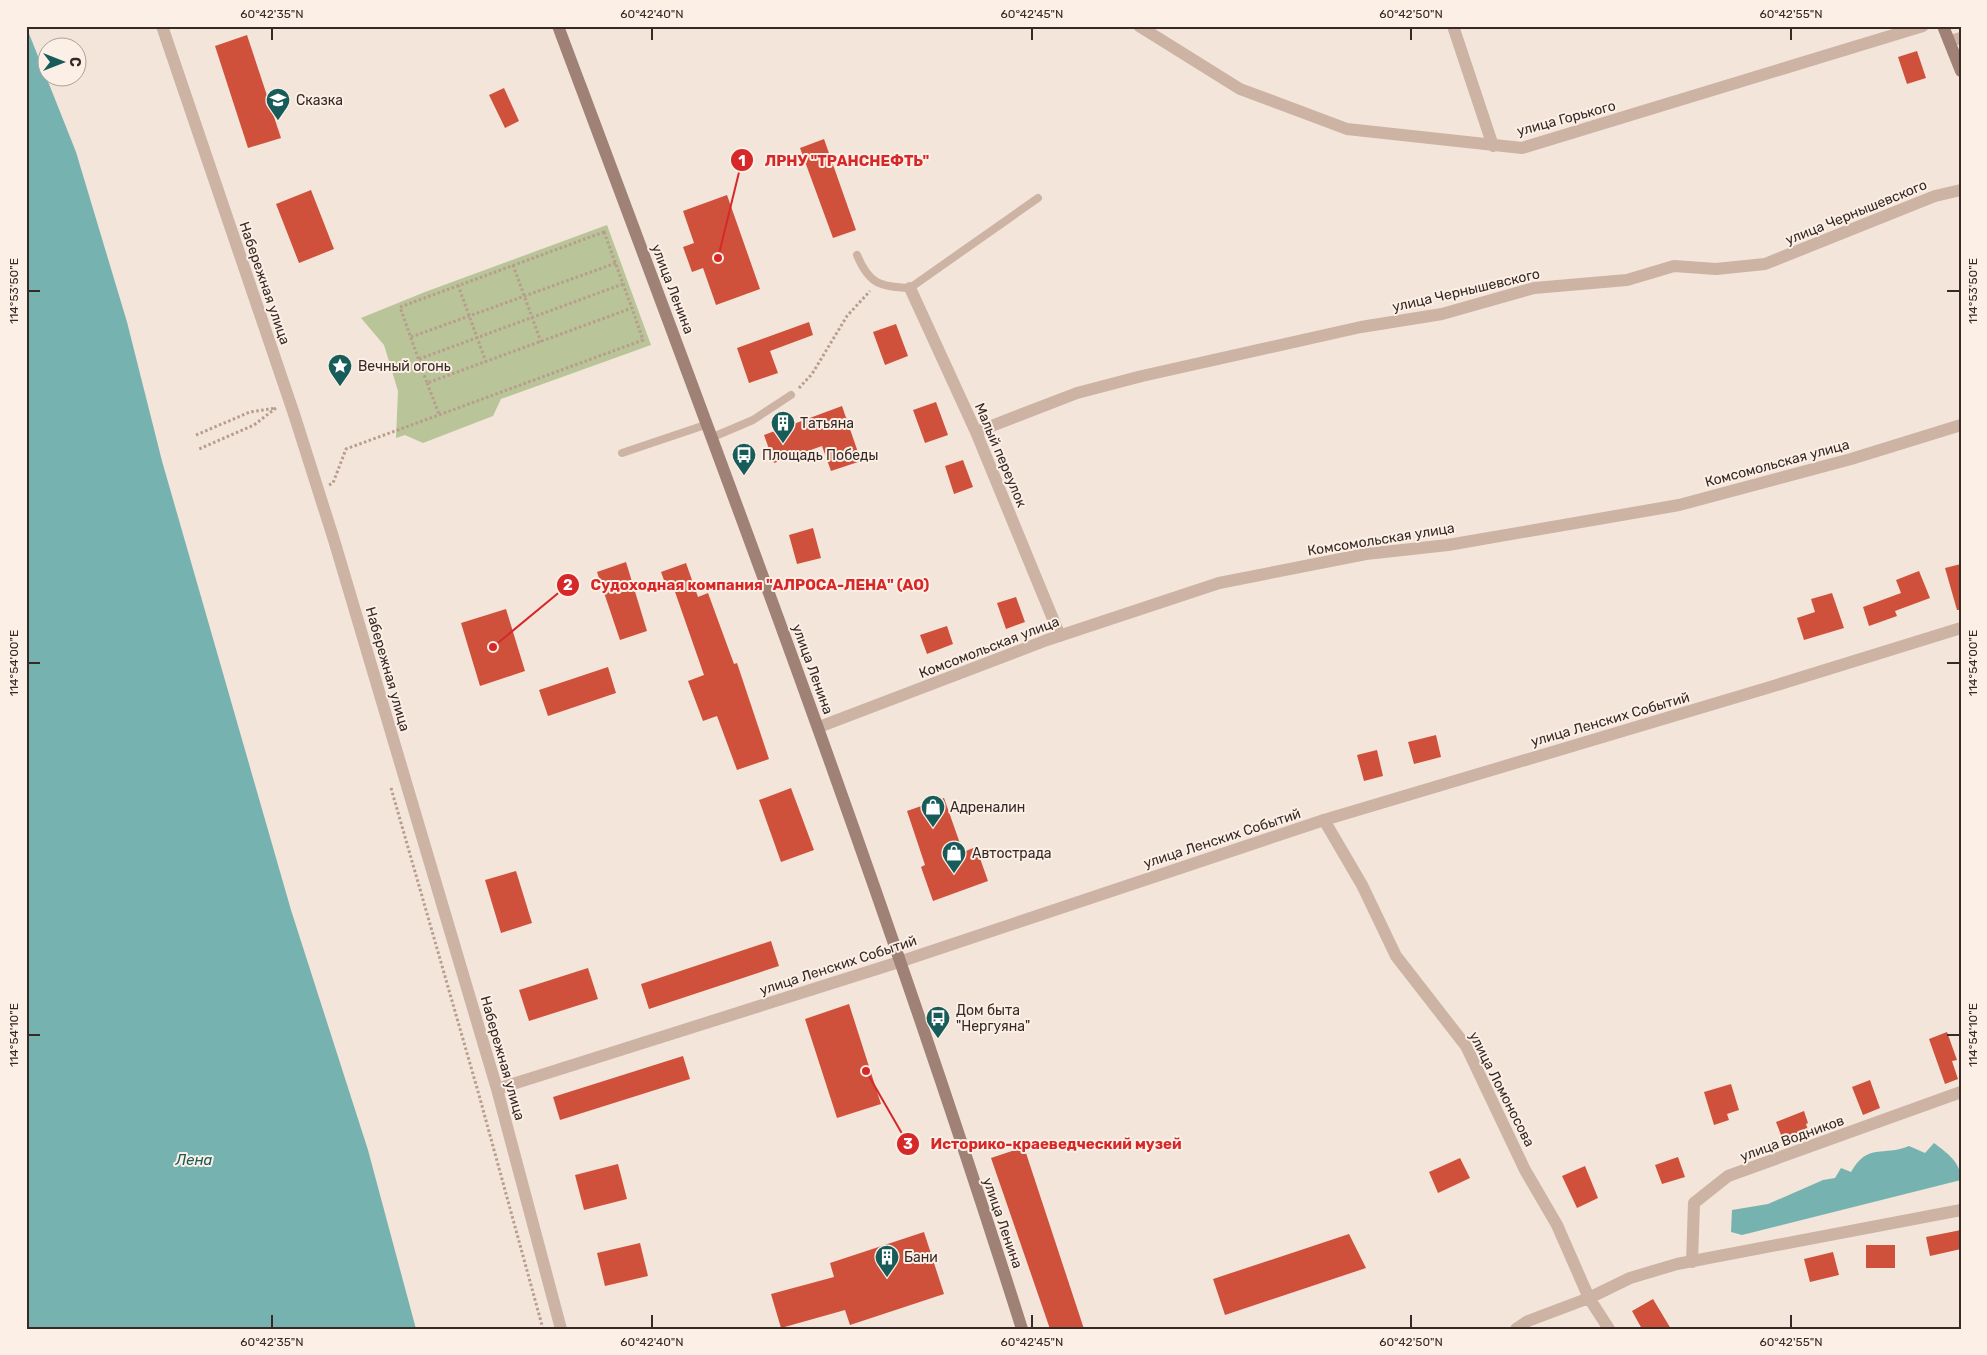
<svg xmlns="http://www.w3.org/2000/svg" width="1987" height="1355" viewBox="0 0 1987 1355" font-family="Rubik,sans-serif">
<rect width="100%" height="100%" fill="#f3e5d9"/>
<!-- green -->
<path fill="#b9c498" d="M 607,225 L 651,345 L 501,399 L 493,416 L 423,443 L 405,435 L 396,438 L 398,391 L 384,345 L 361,318 L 425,292 Z"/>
<!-- water -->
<path fill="#76b3b0" d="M 26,26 L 76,152 L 127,322 L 162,461 L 291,910 L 368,1150 L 416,1329 L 26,1329 Z
M 1934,1143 C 1947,1153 1961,1162 1961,1180 L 1742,1235 L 1731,1232 L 1732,1210 L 1768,1204 L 1823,1180 L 1835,1178 L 1841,1168 L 1851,1172 C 1868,1142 1883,1157 1909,1146 L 1925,1153 Z"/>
<!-- building -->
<path fill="#d0513b" d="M 247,35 L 281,138 L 248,148 L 215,46 Z
M 1917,51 L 1926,78 L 1907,84 L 1898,57 Z
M 504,88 L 519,121 L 505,128 L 489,95 Z
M 824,139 L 856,230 L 833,238 L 800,148 Z
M 311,190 L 334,249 L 299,263 L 276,204 Z
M 727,195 L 760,289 L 716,305 L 703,268 L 692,272 L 683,247 L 694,243 L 683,211 Z
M 809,322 L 813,335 L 770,351 L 778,373 L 749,383 L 737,348 Z
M 896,324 L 908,356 L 885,365 L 873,332 Z
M 936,402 L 948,435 L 925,443 L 913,410 Z
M 842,406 L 861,461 L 831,471 L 822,446 L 774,463 L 764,435 Z
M 963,460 L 973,487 L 954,494 L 945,466 Z
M 813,528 L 821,558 L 797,564 L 789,535 Z
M 626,562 L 647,631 L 620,640 L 597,572 Z
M 686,563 L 698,597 L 708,593 L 734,664 L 737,663 L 769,759 L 737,770 L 717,716 L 703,721 L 688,681 L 704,675 L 674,589 L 668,591 L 661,572 Z
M 1961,564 L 1961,610 L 1957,610 L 1945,568 Z
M 1919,571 L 1930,598 L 1895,611 L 1897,616 L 1869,626 L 1863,607 L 1901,593 L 1896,580 Z
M 1832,593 L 1844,628 L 1804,640 L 1797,618 L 1815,612 L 1811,599 Z
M 1016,597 L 1025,622 L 1006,629 L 997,603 Z
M 506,609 L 525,671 L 480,686 L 461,623 Z
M 947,626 L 953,644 L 927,654 L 920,635 Z
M 608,667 L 616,693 L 548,716 L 539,690 Z
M 1436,735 L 1441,757 L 1414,764 L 1408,742 Z
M 1377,750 L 1383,776 L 1364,781 L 1357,755 Z
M 791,788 L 814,850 L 781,862 L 759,800 Z
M 944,798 L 963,852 L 976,847 L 988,881 L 933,901 L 921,867 L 925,865 L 907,811 Z
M 516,871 L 532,923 L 501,933 L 485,880 Z
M 771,941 L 779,966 L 649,1009 L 641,984 Z
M 588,968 L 598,999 L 529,1021 L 519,990 Z
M 849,1004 L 881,1104 L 837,1118 L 805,1019 Z
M 1947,1032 L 1957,1060 L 1952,1061 L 1958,1079 L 1945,1084 L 1929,1039 Z
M 683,1056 L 690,1079 L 560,1120 L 553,1097 Z
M 1870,1080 L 1880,1108 L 1863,1115 L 1852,1087 Z
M 1731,1084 L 1739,1110 L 1727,1114 L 1729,1120 L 1714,1125 L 1704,1092 Z
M 1804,1111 L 1808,1123 L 1806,1124 L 1808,1130 L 1783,1140 L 1776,1122 Z
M 1024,1147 L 1084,1329 L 1050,1329 L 991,1158 Z
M 1678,1157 L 1685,1177 L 1662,1184 L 1655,1165 Z
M 1460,1158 L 1470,1178 L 1438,1193 L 1429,1172 Z
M 618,1164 L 627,1199 L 584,1210 L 575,1175 Z
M 1585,1166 L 1598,1198 L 1577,1208 L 1562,1176 Z
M 1961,1230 L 1961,1249 L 1930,1256 L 1926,1237 Z
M 924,1232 L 944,1294 L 850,1325 L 845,1310 L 781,1328 L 771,1294 L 834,1277 L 830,1263 Z
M 1349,1234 L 1366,1268 L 1225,1315 L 1213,1279 Z
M 640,1243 L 648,1276 L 605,1286 L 597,1253 Z
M 1866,1245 L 1895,1245 L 1895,1268 L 1866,1268 Z
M 1833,1252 L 1839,1275 L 1810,1282 L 1804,1259 Z
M 1653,1299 L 1671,1329 L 1642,1329 L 1632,1311 Z"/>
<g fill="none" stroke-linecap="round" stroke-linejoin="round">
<!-- path -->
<path stroke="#b89c8e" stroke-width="3" stroke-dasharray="2.5 2.5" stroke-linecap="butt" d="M 604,232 L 632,308 L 427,383 L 400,307 Z
M 513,265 L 541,342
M 458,285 L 486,362
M 411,337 L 616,263
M 419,359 L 623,284
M 427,383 L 439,414
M 799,388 L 812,374 L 847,316 L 870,291
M 196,435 L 250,412 L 276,408 L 254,425 L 199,449
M 329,485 L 333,483 L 346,449 L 643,340 L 632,308
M 391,788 L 479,1095 L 543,1329"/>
<!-- service -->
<path stroke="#ccb3a4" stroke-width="8" d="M 857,255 C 869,284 880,287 910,288 L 1038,198
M 713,437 L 753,420 L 791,395
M 622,453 L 708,424"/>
<!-- minor -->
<path stroke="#ccb3a4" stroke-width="12" d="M 1139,26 L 1240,89 L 1347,129 L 1522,148 L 1923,26
M 1453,26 L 1493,146
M 1949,41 L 1961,38
M 910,288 L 976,432 L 1060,636
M 976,432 L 1077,393 L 1142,376 L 1361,327 L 1442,314 L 1534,288 L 1627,280 L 1674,266 L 1716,269 L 1765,264 L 1935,196 L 1961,190
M 819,727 L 1047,640 L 1219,583 L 1366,554 L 1448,545 L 1679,505 L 1851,459 L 1961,425
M 1324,820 L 1362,885 L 1396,956 L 1466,1046 L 1525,1170 L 1557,1225 L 1589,1298 L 1609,1329
M 1692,1262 L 1694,1203 L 1728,1176 L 1961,1092
M 1516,1329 L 1528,1321 L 1589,1298 L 1630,1278 L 1677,1264 L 1961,1210"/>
<!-- tertiary -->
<path stroke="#ccb3a4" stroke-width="12" d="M 162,26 L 294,414 L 334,540 L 497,1089 L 561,1329
M 497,1089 L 899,962 L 1324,820 L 1767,688 L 1961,628"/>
<!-- secondary -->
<path stroke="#a08175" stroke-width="12" d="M 558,26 C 720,458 883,889 1022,1329
M 1943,26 L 1961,71"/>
</g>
<!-- ticks -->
<path fill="none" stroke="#372a26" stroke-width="2" d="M 272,28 L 272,40M 652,28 L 652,40M 1032,28 L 1032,40M 1411,28 L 1411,40M 1791,28 L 1791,40M 28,291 L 40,291M 1947,291 L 1960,291M 28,663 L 40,663M 1947,663 L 1960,663M 28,1035 L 40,1035M 1947,1035 L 1960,1035M 272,1315 L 272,1328M 652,1315 L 652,1328M 1032,1315 L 1032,1328M 1411,1315 L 1411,1328M 1791,1315 L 1791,1328"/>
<!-- icons -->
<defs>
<symbol id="school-pin" viewBox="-11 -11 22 30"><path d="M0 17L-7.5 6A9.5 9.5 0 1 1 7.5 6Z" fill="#185c5a" stroke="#fbefe6"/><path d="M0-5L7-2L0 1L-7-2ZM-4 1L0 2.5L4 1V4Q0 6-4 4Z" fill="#fff"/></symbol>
<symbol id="sight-pin" viewBox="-11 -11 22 30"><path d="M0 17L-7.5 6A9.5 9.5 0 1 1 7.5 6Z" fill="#185c5a" stroke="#fbefe6"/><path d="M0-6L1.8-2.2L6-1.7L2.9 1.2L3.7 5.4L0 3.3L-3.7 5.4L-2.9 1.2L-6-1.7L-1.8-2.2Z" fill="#fff"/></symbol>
<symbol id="building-pin" viewBox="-11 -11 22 30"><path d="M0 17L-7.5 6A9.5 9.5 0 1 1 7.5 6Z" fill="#185c5a" stroke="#fbefe6"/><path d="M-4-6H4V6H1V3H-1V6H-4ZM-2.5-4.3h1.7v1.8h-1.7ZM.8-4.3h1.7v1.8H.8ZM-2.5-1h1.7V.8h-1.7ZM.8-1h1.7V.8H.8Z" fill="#fff"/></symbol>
<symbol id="bus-pin" viewBox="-11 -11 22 30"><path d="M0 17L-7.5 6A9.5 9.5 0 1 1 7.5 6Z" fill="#185c5a" stroke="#fbefe6"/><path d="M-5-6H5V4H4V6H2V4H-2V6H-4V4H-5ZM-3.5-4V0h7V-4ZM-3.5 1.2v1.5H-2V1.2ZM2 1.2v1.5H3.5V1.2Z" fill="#fff"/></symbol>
<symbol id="shop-pin" viewBox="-11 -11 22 30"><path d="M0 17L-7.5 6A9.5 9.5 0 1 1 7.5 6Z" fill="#185c5a" stroke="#fbefe6"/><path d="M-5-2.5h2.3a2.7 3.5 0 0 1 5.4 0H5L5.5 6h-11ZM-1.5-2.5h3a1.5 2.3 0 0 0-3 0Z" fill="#fff"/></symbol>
</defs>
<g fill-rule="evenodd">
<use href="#school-pin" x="264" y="86" width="28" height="38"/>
<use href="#sight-pin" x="326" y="352" width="28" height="38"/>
<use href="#building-pin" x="769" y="409" width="28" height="38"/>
<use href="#bus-pin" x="730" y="441" width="28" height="38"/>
<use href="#shop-pin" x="919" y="793" width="28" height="38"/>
<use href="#shop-pin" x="940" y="839" width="28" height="38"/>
<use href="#bus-pin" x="924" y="1004" width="28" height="38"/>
<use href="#building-pin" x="873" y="1243" width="28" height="38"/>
</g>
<g text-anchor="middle" stroke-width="4" stroke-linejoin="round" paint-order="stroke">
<!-- poi labels -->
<g font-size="14" fill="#372a26" stroke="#fbefe6" text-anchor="start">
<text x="296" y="105">Сказка</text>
<text x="358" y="371">Вечный огонь</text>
<text x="800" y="428">Татьяна</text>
<text x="762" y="460">Площадь Победы</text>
<text x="950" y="812">Адреналин</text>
<text x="972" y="858">Автострада</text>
<text x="956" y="1015">Дом быта<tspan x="956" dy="16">"Нергуяна"</tspan></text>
<text x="904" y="1262">Бани</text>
</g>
<!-- street labels -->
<g font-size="14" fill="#372a26" stroke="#fbefe6">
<text transform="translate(1566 118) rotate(-15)" y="5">улица Горького</text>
<text transform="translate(1856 212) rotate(-22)" y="5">улица Чернышевского</text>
<text transform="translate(265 283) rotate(71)" y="5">Набережная улица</text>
<text transform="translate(673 289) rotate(69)" y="5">улица Ленина</text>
<text transform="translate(1466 290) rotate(-13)" y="5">улица Чернышевского</text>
<text transform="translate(1001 455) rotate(67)" y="5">Малый переулок</text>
<text transform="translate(1777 463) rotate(-15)" y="5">Комсомольская улица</text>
<text transform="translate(1381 539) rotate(-9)" y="5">Комсомольская улица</text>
<text transform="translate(989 647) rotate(-21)" y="5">Комсомольская улица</text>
<text transform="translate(388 669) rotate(74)" y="5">Набережная улица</text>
<text transform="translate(813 669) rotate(70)" y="5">улица Ленина</text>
<text transform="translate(1610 719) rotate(-16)" y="5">улица Ленских Событий</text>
<text transform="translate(1222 838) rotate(-18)" y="5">улица Ленских Событий</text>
<text transform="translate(838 965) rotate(-18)" y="5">улица Ленских Событий</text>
<text transform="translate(503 1058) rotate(74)" y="5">Набережная улица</text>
<text transform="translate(1502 1089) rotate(63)" y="5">улица Ломоносова</text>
<text transform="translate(1792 1138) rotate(-20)" y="5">улица Водников</text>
<text transform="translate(1003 1223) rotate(71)" y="5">улица Ленина</text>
</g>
<!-- water labels -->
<g font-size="15" font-style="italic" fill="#185c5a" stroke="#fbefe6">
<text x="194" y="1165">Лена</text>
</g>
</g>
<!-- callouts -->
<path fill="none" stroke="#d62828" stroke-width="2" d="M718 258L742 160M493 647L568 585M866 1071L908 1144"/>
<g fill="#d62828" stroke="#fbefe6" stroke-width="2">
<circle cx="718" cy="258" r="5"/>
<circle cx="493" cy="647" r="5"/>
<circle cx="866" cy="1071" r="5"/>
<circle cx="742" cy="160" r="12"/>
<circle cx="568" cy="585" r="12"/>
<circle cx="908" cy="1144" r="12"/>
</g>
<g font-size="15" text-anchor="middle" font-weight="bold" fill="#fff">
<text x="742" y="166">1</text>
<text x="568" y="590">2</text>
<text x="908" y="1149">3</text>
</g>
<g font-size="15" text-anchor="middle" font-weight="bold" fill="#d62828" stroke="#fbefe6" stroke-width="4" stroke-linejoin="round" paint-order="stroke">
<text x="847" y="166">ЛРНУ "ТРАНСНЕФТЬ"</text>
<text x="760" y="590">Судоходная компания "АЛРОСА-ЛЕНА" (АО)</text>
<text x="1056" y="1149">Историко-краеведческий музей</text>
</g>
<!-- border -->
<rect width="1987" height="1355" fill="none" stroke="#fbefe6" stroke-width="55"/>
<!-- north arrow -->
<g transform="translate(62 62) rotate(90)"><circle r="24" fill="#fbefe6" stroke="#ada099"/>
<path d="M0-4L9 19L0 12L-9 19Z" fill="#185c5a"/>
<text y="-8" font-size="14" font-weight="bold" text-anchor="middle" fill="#372a26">С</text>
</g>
<rect x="28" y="28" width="1932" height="1300" fill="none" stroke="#372a26" stroke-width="2"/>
<g font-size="12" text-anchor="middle" fill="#372a26">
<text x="272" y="18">60°42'35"N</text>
<text x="652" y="18">60°42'40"N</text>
<text x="1032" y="18">60°42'45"N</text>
<text x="1411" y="18">60°42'50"N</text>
<text x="1791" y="18">60°42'55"N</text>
<text transform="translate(1973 291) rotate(-90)" y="4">114°53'50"E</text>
<text transform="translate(14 291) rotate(-90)" y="4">114°53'50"E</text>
<text transform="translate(1973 663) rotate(-90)" y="4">114°54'00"E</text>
<text transform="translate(14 663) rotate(-90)" y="4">114°54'00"E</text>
<text transform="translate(14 1035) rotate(-90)" y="4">114°54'10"E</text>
<text transform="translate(1973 1035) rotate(-90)" y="4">114°54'10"E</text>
<text x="272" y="1346">60°42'35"N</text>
<text x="652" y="1346">60°42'40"N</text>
<text x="1032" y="1346">60°42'45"N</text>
<text x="1411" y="1346">60°42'50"N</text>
<text x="1791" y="1346">60°42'55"N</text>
</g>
</svg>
